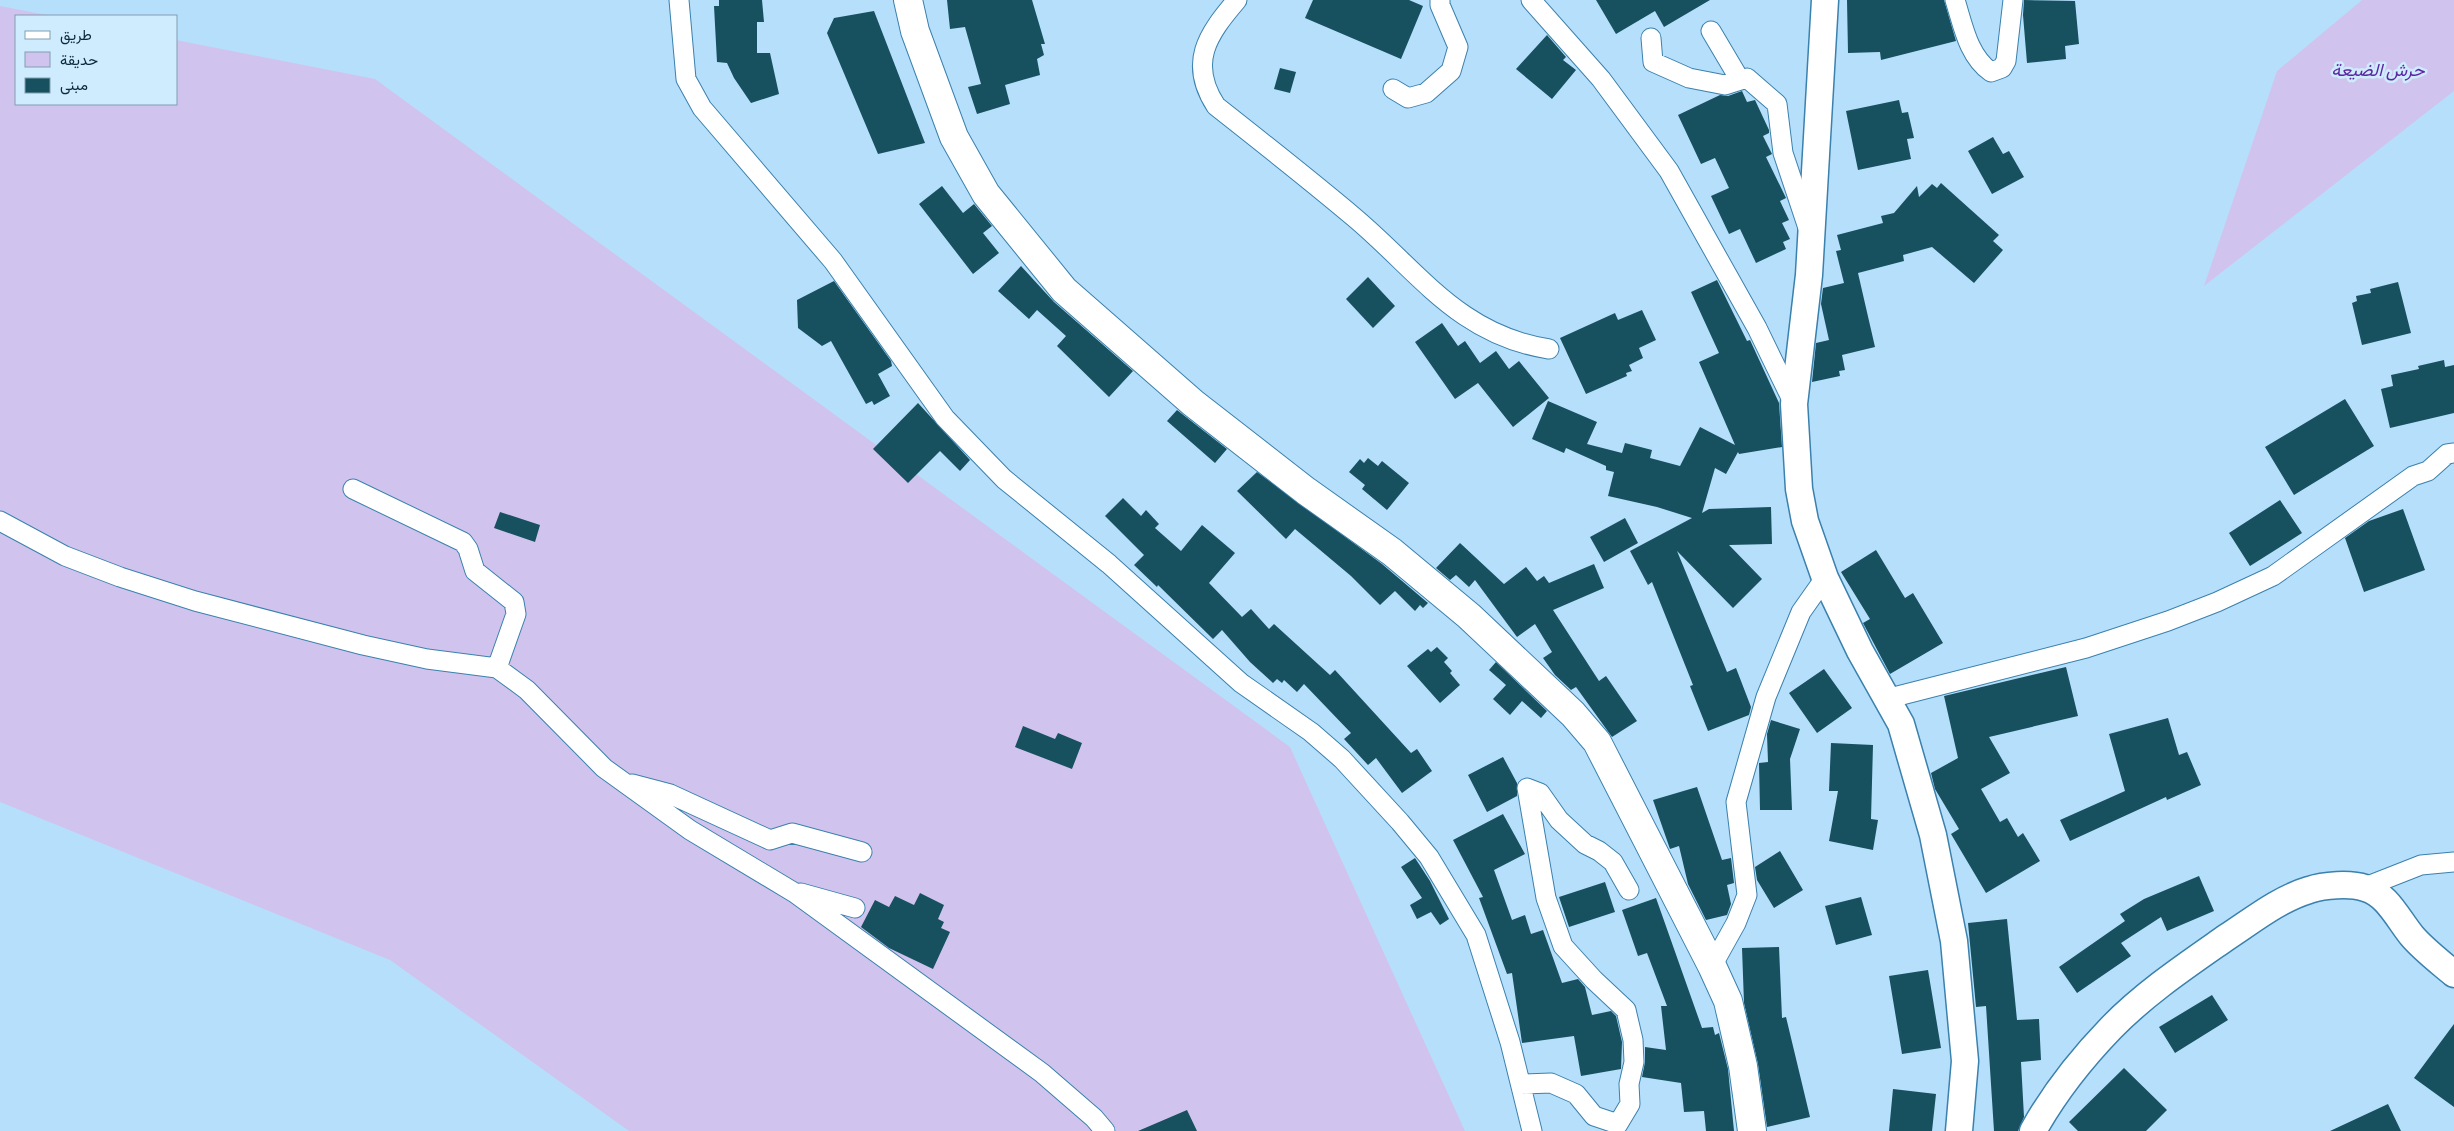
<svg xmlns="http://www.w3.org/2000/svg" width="2454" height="1131" viewBox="0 0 2454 1131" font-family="Bitter,Vazirmatn,serif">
<rect width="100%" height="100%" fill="#b6dffc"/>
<!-- green -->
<path fill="#d0c4ef" d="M 2362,0 L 2454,0 L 2454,91 L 2204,286 L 2277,71 Z
M 0,6 L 52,16 L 16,16 L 16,104 L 176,104 L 176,40 L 375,79 L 1290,747 L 1465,1131 L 629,1131 L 390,960 L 0,802 Z"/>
<!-- building -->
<path fill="#17505e" d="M 719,0 L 762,0 L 764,22 L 757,22 L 757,53 L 770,53 L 779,94 L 751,103 L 734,78 L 727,63 L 717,62 L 714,6 L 719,6 Z
M 947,0 L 1032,0 L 1045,44 L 1041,44 L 1044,55 L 1037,59 L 1040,75 L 1005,85 L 1010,104 L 977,114 L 968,87 L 981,84 L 965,27 L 950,29 Z
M 1313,0 L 1409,0 L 1423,6 L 1401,59 L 1305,18 Z
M 1596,0 L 1710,0 L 1664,27 L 1655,11 L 1616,34 Z
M 1847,0 L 1944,0 L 1956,41 L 1881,60 L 1880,52 L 1848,53 Z
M 2024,0 L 2075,1 L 2079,44 L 2065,46 L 2066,59 L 2027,63 L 2023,15 Z
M 874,11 L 925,143 L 878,154 L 827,33 L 834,18 Z
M 1547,35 L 1566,57 L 1563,60 L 1576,70 L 1552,99 L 1516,69 Z
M 1280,68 L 1296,72 L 1290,93 L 1274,89 Z
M 1742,91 L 1747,102 L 1755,100 L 1769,130 L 1769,133 L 1763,136 L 1772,154 L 1766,157 L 1786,198 L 1780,201 L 1789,220 L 1782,223 L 1790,239 L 1783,242 L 1786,249 L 1756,263 L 1740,229 L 1729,234 L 1711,196 L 1729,188 L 1715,158 L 1701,164 L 1678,115 L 1720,95 L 1728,96 Z
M 1899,100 L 1902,113 L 1908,112 L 1914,138 L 1907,139 L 1911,159 L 1858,170 L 1846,111 Z
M 1993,137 L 2003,154 L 2009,151 L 2024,177 L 1992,194 L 1968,151 Z
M 1941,183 L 1999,235 L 1993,241 L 2003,250 L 1974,283 L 1932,247 L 1903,255 L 1904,261 L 1858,273 L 1875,347 L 1842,355 L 1845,370 L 1839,371 L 1840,376 L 1812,382 L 1816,343 L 1829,340 L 1821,304 L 1823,288 L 1844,283 L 1836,251 L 1841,250 L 1837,235 L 1883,223 L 1881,216 L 1894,213 L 1917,186 L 1919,197 L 1932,184 L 1937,188 Z
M 942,186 L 963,213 L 974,204 L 992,226 L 983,233 L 999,253 L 973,274 L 919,204 Z
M 1021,266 L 1054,302 L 1133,371 L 1109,397 L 1057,346 L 1066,336 L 1037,310 L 1029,319 L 998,291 Z
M 1368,277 L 1395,306 L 1373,328 L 1346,299 Z
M 1717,280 L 1747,341 L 1750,340 L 1779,403 L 1782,447 L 1739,454 L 1738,452 L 1726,474 L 1715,468 L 1702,513 L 1709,509 L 1771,507 L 1772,544 L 1729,545 L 1762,579 L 1733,608 L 1677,551 L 1727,672 L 1736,668 L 1751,707 L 1749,715 L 1708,731 L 1690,686 L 1693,685 L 1652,582 L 1648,585 L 1630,551 L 1692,518 L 1657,507 L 1608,496 L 1614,472 L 1606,470 L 1606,466 L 1566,448 L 1564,453 L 1532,439 L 1548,401 L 1597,422 L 1587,444 L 1622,453 L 1625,443 L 1652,450 L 1650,458 L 1680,466 L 1700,427 L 1735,445 L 1699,362 L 1719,353 L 1691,292 Z
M 834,281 L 891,361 L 892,366 L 878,374 L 890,396 L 874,405 L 872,401 L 866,404 L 831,341 L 822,346 L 798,328 L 797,300 Z
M 2398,282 L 2411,333 L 2362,345 L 2352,303 L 2357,301 L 2356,296 L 2371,293 L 2370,289 Z
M 1642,310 L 1656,340 L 1639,348 L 1643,358 L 1629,365 L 1632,371 L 1626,373 L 1627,376 L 1586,394 L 1560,338 L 1615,313 L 1618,320 Z
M 1442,323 L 1458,346 L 1465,341 L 1480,363 L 1496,351 L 1509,369 L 1519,361 L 1549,398 L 1513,427 L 1478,383 L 1455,399 L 1415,342 Z
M 2444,360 L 2445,367 L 2454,365 L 2454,413 L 2390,428 L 2381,389 L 2393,386 L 2391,375 L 2419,369 L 2418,366 Z
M 2345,399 L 2374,446 L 2294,495 L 2265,447 Z
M 918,403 L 970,460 L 960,471 L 940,451 L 908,483 L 873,449 Z
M 1177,410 L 1227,449 L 1215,463 L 1167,421 Z
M 1368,458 L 1378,466 L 1382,461 L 1409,483 L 1387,510 L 1362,489 L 1365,485 L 1349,472 L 1360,459 L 1364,463 Z
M 1257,472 L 1382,564 L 1428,603 L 1423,608 L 1420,605 L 1415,611 L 1395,591 L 1380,605 L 1351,576 L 1295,529 L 1286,539 L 1237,491 Z
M 1123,498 L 1141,516 L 1146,510 L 1159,524 L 1155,528 L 1181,551 L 1202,525 L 1235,553 L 1209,583 L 1242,617 L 1251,609 L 1269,629 L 1274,624 L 1330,675 L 1335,670 L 1411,753 L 1417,749 L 1432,771 L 1402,793 L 1376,758 L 1368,765 L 1344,739 L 1351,733 L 1304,684 L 1297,692 L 1284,680 L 1282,683 L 1277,679 L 1273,683 L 1250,662 L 1222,630 L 1213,639 L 1158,585 L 1157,587 L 1134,565 L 1144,555 L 1105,516 Z
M 2280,500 L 2302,533 L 2250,566 L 2229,533 Z
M 2403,509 L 2425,570 L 2364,592 L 2345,538 L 2369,521 Z
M 500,512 L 540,525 L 535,542 L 494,528 Z
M 1625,518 L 1638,543 L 1604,562 L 1590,537 Z
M 1460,543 L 1504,584 L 1526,567 L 1537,581 L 1544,576 L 1549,583 L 1594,564 L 1604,588 L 1553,610 L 1599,681 L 1606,676 L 1637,721 L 1612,737 L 1576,687 L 1571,690 L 1555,675 L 1543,658 L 1552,652 L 1535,624 L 1517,637 L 1475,580 L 1469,587 L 1456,575 L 1450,580 L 1436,568 Z
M 1876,550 L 1905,598 L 1913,593 L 1943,643 L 1890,674 L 1863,623 L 1870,619 L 1841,572 Z
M 1437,647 L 1448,658 L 1444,662 L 1452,671 L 1450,673 L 1460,685 L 1440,703 L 1407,666 L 1428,649 L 1431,652 Z
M 1496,662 L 1547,711 L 1541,718 L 1522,701 L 1510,715 L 1493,699 L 1506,685 L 1489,670 Z
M 2066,667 L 2078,716 L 1989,737 L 2010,773 L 1981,789 L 2000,822 L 2007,818 L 2018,837 L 2023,833 L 2040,861 L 1986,893 L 1951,834 L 1959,829 L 1935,789 L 1931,773 L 1958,758 L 1944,696 Z
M 1824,669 L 1852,708 L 1817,733 L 1789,693 Z
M 2168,718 L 2179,755 L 2187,752 L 2201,785 L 2167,800 L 2166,797 L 2070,841 L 2060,820 L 2125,791 L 2109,734 Z
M 1771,720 L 1800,729 L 1790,759 L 1792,810 L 1760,810 L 1759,763 L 1768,762 L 1767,734 Z
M 1023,726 L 1055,739 L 1058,733 L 1082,743 L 1072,769 L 1015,747 Z
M 1831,743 L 1873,745 L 1871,819 L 1878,820 L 1873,850 L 1829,841 L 1838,791 L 1829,791 Z
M 1503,757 L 1517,783 L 1517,796 L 1487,812 L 1468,775 Z
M 1697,787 L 1722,860 L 1731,858 L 1734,883 L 1727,885 L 1731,904 L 1727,915 L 1706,920 L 1688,884 L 1679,846 L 1670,849 L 1653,800 Z
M 1503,814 L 1525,854 L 1494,870 L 1512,920 L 1525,915 L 1531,934 L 1543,930 L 1562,983 L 1578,979 L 1585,987 L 1592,1015 L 1611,1011 L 1616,1016 L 1622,1042 L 1621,1069 L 1581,1076 L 1574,1036 L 1522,1043 L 1512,973 L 1507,974 L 1479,898 L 1483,897 L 1453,840 Z
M 1780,851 L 1803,890 L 1774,908 L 1757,880 L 1755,867 Z
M 1415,858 L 1430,881 L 1449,919 L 1440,925 L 1431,912 L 1417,919 L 1410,905 L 1422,898 L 1401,867 Z
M 2199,876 L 2214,911 L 2167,931 L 2161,917 L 2121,943 L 2131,956 L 2077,993 L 2059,967 L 2125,921 L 2120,914 L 2144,899 Z
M 1605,882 L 1615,912 L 1569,927 L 1559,897 Z
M 920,893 L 944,905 L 938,919 L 944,922 L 941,928 L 950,932 L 933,969 L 889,948 L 861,927 L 875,900 L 889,907 L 895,896 L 914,905 Z
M 1861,897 L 1872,935 L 1836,945 L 1825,906 Z
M 1656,898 L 1702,1028 L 1713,1027 L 1715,1035 L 1719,1033 L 1728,1069 L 1734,1131 L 1706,1131 L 1704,1111 L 1684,1112 L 1681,1083 L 1642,1077 L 1645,1062 L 1645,1047 L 1666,1050 L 1661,1006 L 1667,1006 L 1647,953 L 1638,956 L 1622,910 Z
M 2007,919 L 2017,1020 L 2039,1019 L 2041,1060 L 2021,1062 L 2024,1117 L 2018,1131 L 1994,1131 L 1986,1006 L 1976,1007 L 1968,923 Z
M 1779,947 L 1782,1018 L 1786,1017 L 1810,1117 L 1767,1127 L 1758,1064 L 1744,1003 L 1742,948 Z
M 1928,970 L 1941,1048 L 1902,1054 L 1889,976 Z
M 2212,995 L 2228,1020 L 2175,1053 L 2159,1027 Z
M 2454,1024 L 2454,1107 L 2414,1078 Z
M 2124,1068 L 2167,1110 L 2146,1131 L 2078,1131 L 2069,1122 Z
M 1893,1089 L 1936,1094 L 1932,1131 L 1889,1131 Z
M 2388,1104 L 2401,1131 L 2330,1131 Z
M 1187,1110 L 1197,1131 L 1138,1131 Z"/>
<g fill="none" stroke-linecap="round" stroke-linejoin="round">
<defs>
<path id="street" d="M 679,0 L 686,79 L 702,108 L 833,261 L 945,418 L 1004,479 L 1109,564 L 1241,683 L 1311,732 L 1342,759 L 1400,822 L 1429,857 L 1476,935 L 1510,1042 L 1532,1131
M 1237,0 C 1207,35 1188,63 1216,106 C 1263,143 1310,180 1355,218 C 1419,272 1459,335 1549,349
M 1531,0 L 1601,79 L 1669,171 L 1757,328 L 1794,404
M 1955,0 C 1963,25 1968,56 1991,72 L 2002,68 L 2006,61 L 2013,0
M 1711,31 L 1740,80
M 1651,38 L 1653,62 L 1689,78 L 1725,85 L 1747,78 L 1777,104 L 1783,153 L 1808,228
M 1393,89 L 1408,98 L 1426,93 L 1451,71 L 1458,47 L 1440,5 L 1440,0
M 353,489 L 463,542 L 468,549 L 475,571 L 514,602 L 516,614 L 497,668
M 0,521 L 65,556 L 120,577 L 195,601 L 363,645 L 427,659 L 497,668 L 527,690 L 604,768 L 690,830 L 795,893 L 1042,1073 L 1094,1118 L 1105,1131
M 1886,699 L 2086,648 L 2168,621 L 2217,602 L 2273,576 L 2413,476 L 2428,471 L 2447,454 L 2454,453
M 632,784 L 670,794 L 770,840 L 792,833 L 862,852
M 2365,887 L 2421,865 L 2454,862
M 801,893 L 855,908
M 1712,966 L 1736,923 L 1747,895 L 1736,802 L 1766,697 L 1801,612 L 1825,578
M 1521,1084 L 1551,1083 L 1576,1094 L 1594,1116 L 1618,1124 L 1630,1104 L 1629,1084 L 1634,1062 L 1633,1040 L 1626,1010 L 1594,980 L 1563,946 L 1546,898 L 1527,788 L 1540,793 L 1559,820 L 1585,844 L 1599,851 L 1613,862 L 1629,890"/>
<path id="secondary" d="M 1825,0 L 1809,275 L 1794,404 L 1799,489 L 1805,521 L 1825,578 L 1860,651 L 1901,724 L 1933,835 L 1954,941 L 1965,1061 L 1959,1131
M 2033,1131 C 2053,1095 2082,1058 2111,1028 C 2145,993 2187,965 2227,937 C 2253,920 2279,899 2309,890 C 2324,885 2350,883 2365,888 C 2387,894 2398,919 2412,936 C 2424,950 2440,962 2454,974"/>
<path id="primary" d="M 908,0 L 915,31 L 954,137 L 986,194 L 1064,290 L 1193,403 L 1306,491 L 1392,552 L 1469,616 L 1573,714 L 1597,742 L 1712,966 L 1728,1001 L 1743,1066 L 1752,1131"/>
</defs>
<!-- street casing -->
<use href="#street" stroke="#3a81ad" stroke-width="21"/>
<!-- secondary casing -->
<use href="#secondary" stroke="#3a81ad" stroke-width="29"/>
<!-- primary casing -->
<use href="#primary" stroke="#3a81ad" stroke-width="30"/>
<!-- street -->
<use href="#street" stroke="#fff" stroke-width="19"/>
<!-- secondary -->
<use href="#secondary" stroke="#fff" stroke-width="26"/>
<!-- primary -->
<use href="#primary" stroke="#fff" stroke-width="28"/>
</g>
<g text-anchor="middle" stroke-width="5" stroke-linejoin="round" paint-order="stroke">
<!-- park labels -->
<g font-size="18" font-style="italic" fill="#5e27a2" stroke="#cfebfe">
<text x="2378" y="76">حرش الضيعة</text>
</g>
</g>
<!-- legend -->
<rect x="15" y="15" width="162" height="90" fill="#cfebfe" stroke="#819eb0"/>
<rect x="25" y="31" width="25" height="8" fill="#ffffff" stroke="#819eb0"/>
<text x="60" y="40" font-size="15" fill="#0b2a3c">طريق</text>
<rect x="25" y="52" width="25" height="15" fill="#d0c4ef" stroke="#819eb0"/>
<text x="60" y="65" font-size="15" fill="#0b2a3c">حديقة</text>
<rect x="25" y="78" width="25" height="15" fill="#17505e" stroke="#819eb0"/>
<text x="60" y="90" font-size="15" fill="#0b2a3c">مبنى</text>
</svg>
